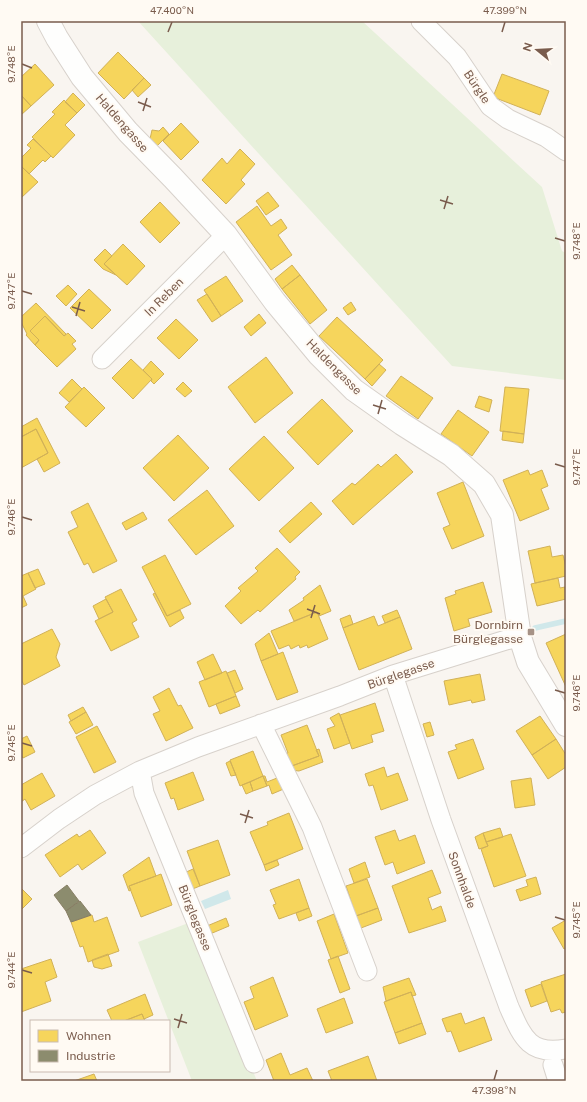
<svg xmlns="http://www.w3.org/2000/svg" width="587" height="1102" viewBox="0 0 587 1102" font-family="'Public Sans',sans-serif">
<rect width="100%" height="100%" fill="#f9f5f0"/>
<!-- green -->
<path fill="#e7f0db" d="M 138,21 L 362,21 L 542,187 L 562,251 L 566,253 L 566,380 L 452,366 Z
M 191,922 L 257,1081 L 192,1081 L 138,942 Z"/>
<!-- water -->
<path fill="#d0e8ea" d="M 228,890 L 231,899 L 205,909 L 201,901 Z"/>
<!-- homes -->
<path fill="#f6d55c" stroke="#d1b158" d="M 118,52 L 144,78 L 124,99 L 98,73 Z
M 35,64 L 54,85 L 31,106 L 21,95 L 21,77 Z
M 502,74 L 549,91 L 540,115 L 493,97 Z
M 144,78 L 151,85 L 138,97 L 132,90 Z
M 73,93 L 85,105 L 77,113 L 65,102 Z
M 21,95 L 31,106 L 21,115 Z
M 64,100 L 77,113 L 65,125 L 75,135 L 53,158 L 32,137 L 55,114 L 52,112 Z
M 181,123 L 199,142 L 181,160 L 163,141 Z
M 163,127 L 169,134 L 157,146 L 150,139 L 152,130 L 159,131 Z
M 33,139 L 51,156 L 45,162 L 43,160 L 29,174 L 21,166 L 21,158 L 31,148 L 27,145 Z
M 240,149 L 255,164 L 241,180 L 245,184 L 226,204 L 202,180 L 222,158 L 227,164 Z
M 21,166 L 38,182 L 21,198 Z
M 268,192 L 279,206 L 266,215 L 256,201 Z
M 160,202 L 180,223 L 160,243 L 140,222 Z
M 257,206 L 271,226 L 281,219 L 287,228 L 278,235 L 292,255 L 271,270 L 236,222 Z
M 123,244 L 145,266 L 127,285 L 104,264 Z
M 105,249 L 112,256 L 104,264 L 116,275 L 103,269 L 94,260 Z
M 292,265 L 300,275 L 282,289 L 275,279 Z
M 300,275 L 327,310 L 310,324 L 282,289 Z
M 226,276 L 243,301 L 221,316 L 204,290 Z
M 68,285 L 77,294 L 66,306 L 56,296 Z
M 89,289 L 111,310 L 92,329 L 70,308 Z
M 207,294 L 221,316 L 212,322 L 197,300 Z
M 351,302 L 356,310 L 348,315 L 343,308 Z
M 36,303 L 66,334 L 64,336 L 45,316 L 30,331 L 39,340 L 35,345 L 26,335 L 27,334 L 21,322 L 21,317 Z
M 259,314 L 266,323 L 251,336 L 244,327 Z
M 45,316 L 64,336 L 68,333 L 76,341 L 72,344 L 76,349 L 57,367 L 35,345 L 39,340 L 30,331 Z
M 337,317 L 383,360 L 365,379 L 319,336 Z
M 176,319 L 198,340 L 179,359 L 157,338 Z
M 266,357 L 293,393 L 255,423 L 228,387 Z
M 131,359 L 152,379 L 133,399 L 112,378 Z
M 151,361 L 164,374 L 154,384 L 151,381 L 152,379 L 143,370 Z
M 379,364 L 386,370 L 372,386 L 365,379 Z
M 401,376 L 433,398 L 418,419 L 386,396 Z
M 72,379 L 82,389 L 69,402 L 59,393 Z
M 183,382 L 192,391 L 185,397 L 176,389 Z
M 84,387 L 105,408 L 86,427 L 65,407 Z
M 505,387 L 529,389 L 524,434 L 500,431 Z
M 479,396 L 492,400 L 489,412 L 475,407 Z
M 322,399 L 353,431 L 318,465 L 287,432 Z
M 458,410 L 489,432 L 472,456 L 441,434 Z
M 37,418 L 60,463 L 44,472 L 37,459 L 48,453 L 36,429 L 21,437 L 21,427 Z
M 36,429 L 48,453 L 21,468 L 21,437 Z
M 503,431 L 524,434 L 523,443 L 502,440 Z
M 178,435 L 209,468 L 174,501 L 143,468 Z
M 264,436 L 294,468 L 259,501 L 229,469 Z
M 396,454 L 413,472 L 353,525 L 332,501 L 352,483 L 355,485 L 378,464 L 381,467 Z
M 528,470 L 530,475 L 542,470 L 548,486 L 541,489 L 549,509 L 520,521 L 503,480 Z
M 463,482 L 484,536 L 452,549 L 443,528 L 450,525 L 437,493 Z
M 207,490 L 234,526 L 196,555 L 168,520 Z
M 311,502 L 322,514 L 290,543 L 279,531 Z
M 88,503 L 117,561 L 93,573 L 88,563 L 84,565 L 68,532 L 78,527 L 71,512 Z
M 143,512 L 147,519 L 126,530 L 122,523 Z
M 550,546 L 552,557 L 563,555 L 566,567 L 566,576 L 535,583 L 528,551 Z
M 277,548 L 300,572 L 295,577 L 296,579 L 260,612 L 258,610 L 241,624 L 225,606 L 241,591 L 238,588 L 258,571 L 255,568 Z
M 165,555 L 191,604 L 167,616 L 142,567 Z
M 38,569 L 45,584 L 35,588 L 28,573 Z
M 28,573 L 36,589 L 23,596 L 27,605 L 21,608 L 21,576 Z
M 558,578 L 560,588 L 565,587 L 566,599 L 537,606 L 531,584 Z
M 483,582 L 492,612 L 468,619 L 470,626 L 454,631 L 445,598 L 456,594 L 455,591 Z
M 320,585 L 331,611 L 319,616 L 317,612 L 294,621 L 289,610 L 304,600 L 303,598 Z
M 121,589 L 137,620 L 132,623 L 139,637 L 111,651 L 95,621 L 113,612 L 105,597 Z
M 155,593 L 167,616 L 180,610 L 184,618 L 170,627 L 153,594 Z
M 106,599 L 113,612 L 99,619 L 93,606 Z
M 397,610 L 400,617 L 385,623 L 382,616 Z
M 317,612 L 328,639 L 308,648 L 307,645 L 300,648 L 299,645 L 291,649 L 289,645 L 279,649 L 271,631 Z
M 350,615 L 353,624 L 343,628 L 340,619 Z
M 374,616 L 378,626 L 400,617 L 412,649 L 359,670 L 343,628 Z
M 52,629 L 60,644 L 56,657 L 60,666 L 24,685 L 21,679 L 21,644 Z
M 269,633 L 278,654 L 261,661 L 255,644 Z
M 566,634 L 566,687 L 546,643 Z
M 283,652 L 298,692 L 277,700 L 261,661 Z
M 213,654 L 222,673 L 205,680 L 197,662 Z
M 235,670 L 243,689 L 235,693 L 227,673 Z
M 226,671 L 236,696 L 209,707 L 199,682 Z
M 480,674 L 485,700 L 472,703 L 471,700 L 449,705 L 444,681 Z
M 169,688 L 178,706 L 181,705 L 193,728 L 166,741 L 153,714 L 160,711 L 153,697 Z
M 236,696 L 240,706 L 220,714 L 216,704 Z
M 375,703 L 384,731 L 371,735 L 373,742 L 352,749 L 340,715 Z
M 83,707 L 86,712 L 71,721 L 68,715 Z
M 86,712 L 93,725 L 76,734 L 69,722 Z
M 339,713 L 350,743 L 334,749 L 327,729 L 335,726 L 330,718 Z
M 540,716 L 556,739 L 532,755 L 516,731 Z
M 430,722 L 434,735 L 427,737 L 423,724 Z
M 307,725 L 319,756 L 289,767 L 284,754 L 288,753 L 281,735 Z
M 97,726 L 116,762 L 94,773 L 76,737 Z
M 27,736 L 35,752 L 23,758 L 21,755 L 21,739 Z
M 473,739 L 484,769 L 458,779 L 448,752 L 457,749 L 455,745 Z
M 556,739 L 566,755 L 566,767 L 548,779 L 532,755 Z
M 319,749 L 323,762 L 299,771 L 290,770 L 289,767 L 319,756 L 316,750 Z
M 253,751 L 263,776 L 240,786 L 230,760 Z
M 230,761 L 236,775 L 231,776 L 226,763 Z
M 384,767 L 387,777 L 398,773 L 408,800 L 381,810 L 373,785 L 369,786 L 365,774 Z
M 193,772 L 204,800 L 178,810 L 174,798 L 171,799 L 165,783 Z
M 42,773 L 55,796 L 31,810 L 25,799 L 21,802 L 21,785 Z
M 263,776 L 267,786 L 253,791 L 250,782 Z
M 263,776 L 265,776 L 267,782 L 282,776 L 286,788 L 272,794 L 269,785 L 267,786 Z
M 531,778 L 535,805 L 515,808 L 511,781 Z
M 250,782 L 253,791 L 246,794 L 242,785 Z
M 289,813 L 303,849 L 264,865 L 250,832 L 268,825 L 267,822 Z
M 500,828 L 503,837 L 486,842 L 483,833 Z
M 90,830 L 106,853 L 82,870 L 78,864 L 60,877 L 45,855 L 77,834 L 79,837 Z
M 395,830 L 399,841 L 415,835 L 425,863 L 397,874 L 393,862 L 385,865 L 375,837 Z
M 483,833 L 488,846 L 479,849 L 475,837 Z
M 511,834 L 526,876 L 494,887 L 481,849 L 488,846 L 486,842 Z
M 218,840 L 230,875 L 200,886 L 187,851 Z
M 149,857 L 156,876 L 129,886 L 131,890 L 129,891 L 123,875 Z
M 277,860 L 279,865 L 266,871 L 264,865 Z
M 365,862 L 370,877 L 354,883 L 349,869 Z
M 193,869 L 200,886 L 190,890 L 184,873 Z
M 432,870 L 441,893 L 428,898 L 432,910 L 441,906 L 446,921 L 409,933 L 392,886 Z
M 161,874 L 172,905 L 141,917 L 129,886 Z
M 536,877 L 541,894 L 520,901 L 516,890 L 528,886 L 526,880 Z
M 299,879 L 309,908 L 279,919 L 273,905 L 276,904 L 270,890 Z
M 367,879 L 378,908 L 356,916 L 346,886 Z
M 21,888 L 32,899 L 21,910 Z
M 309,908 L 312,916 L 299,921 L 296,913 Z
M 378,908 L 382,920 L 361,928 L 356,916 Z
M 334,914 L 348,953 L 331,959 L 317,921 Z
M 92,915 L 94,922 L 107,917 L 119,951 L 88,962 L 83,946 L 80,947 L 71,922 Z
M 226,918 L 229,926 L 210,934 L 207,926 Z
M 566,920 L 566,948 L 564,949 L 552,928 Z
M 108,954 L 112,966 L 102,969 L 94,967 L 92,960 Z
M 338,956 L 350,989 L 340,993 L 328,960 Z
M 51,959 L 57,977 L 45,982 L 51,1001 L 21,1012 L 21,969 Z
M 566,974 L 566,1012 L 562,1013 L 560,1009 L 551,1012 L 541,982 Z
M 273,977 L 288,1016 L 255,1030 L 244,1002 L 254,998 L 250,987 Z
M 409,978 L 416,995 L 412,996 L 411,992 L 386,1001 L 383,987 Z
M 541,984 L 547,1001 L 531,1007 L 525,990 Z
M 411,992 L 422,1023 L 395,1033 L 384,1002 Z
M 145,994 L 153,1015 L 144,1019 L 142,1014 L 124,1021 L 112,1021 L 107,1010 Z
M 344,998 L 353,1023 L 326,1033 L 317,1009 Z
M 461,1013 L 465,1024 L 484,1017 L 492,1040 L 459,1052 L 451,1031 L 447,1032 L 442,1019 Z
M 142,1014 L 145,1021 L 124,1021 Z
M 422,1023 L 426,1034 L 399,1044 L 395,1033 Z
M 281,1053 L 290,1075 L 307,1068 L 313,1081 L 274,1081 L 266,1060 Z
M 368,1056 L 377,1081 L 332,1081 L 328,1071 Z
M 94,1074 L 97,1081 L 74,1081 Z"/>
<!-- industry -->
<path fill="#8c8c6e" stroke="#877e64" d="M 67,885 L 79,901 L 66,911 L 54,895 Z
M 80,901 L 91,915 L 71,922 L 66,911 Z"/>
<g fill="none" stroke-linecap="round" stroke-linejoin="round">
<!-- stream -->
<path stroke="#d0e8ea" stroke-width="5.5" d="M 535,628 L 566,621"/>
<defs>
<path id="minor" d="M 421,21 L 457,57 L 490,106 L 508,119 L 546,137 L 566,151
M 102,359 L 226,235
M 393,675 L 441,820 L 509,1007 C 522,1036 529,1056 566,1049
M 261,724 L 312,827 L 367,971
M 140,771 L 144,793 L 254,1063
M 21,848 L 59,819 L 95,795 L 140,771 L 198,747 L 340,696 L 393,675 L 506,640 L 520,637
M 553,1065 L 558,1081"/>
<path id="tertiary" d="M 48,21 L 57,38 L 82,77 L 128,132 L 173,178 L 226,235 L 275,302 L 319,355 L 354,390 L 402,424 L 451,455 L 484,484 L 502,515 L 520,637 L 528,662 L 566,725"/>
</defs>
<!-- minor casing -->
<use href="#minor" stroke="#d7d1cb" stroke-width="21"/>
<!-- tertiary casing -->
<use href="#tertiary" stroke="#d7d1cb" stroke-width="24"/>
<!-- minor -->
<use href="#minor" stroke="#fefefd" stroke-width="19"/>
<!-- tertiary -->
<use href="#tertiary" stroke="#fefefd" stroke-width="22"/>
</g>
<!-- ticks -->
<path fill="none" stroke="#7a5c4d" stroke-width="1.5" d="M 168,32 L 172,22M 502,32 L 505,22M 22,64 L 32,68M 138,102 L 151,107M 143,111 L 147,98M 440,200 L 453,204M 444,209 L 448,196M 555,238 L 565,241M 22,291 L 32,294M 72,307 L 85,311M 76,316 L 80,302M 373,405 L 386,409M 378,414 L 382,400M 555,464 L 565,467M 22,517 L 32,520M 307,609 L 320,614M 311,618 L 315,605M 555,690 L 565,693M 22,743 L 32,746M 240,814 L 253,818M 245,823 L 249,810M 555,917 L 565,920M 22,970 L 32,973M 174,1019 L 187,1023M 178,1028 L 182,1014M 494,1080 L 497,1070"/>
<!-- markers -->
<rect fill="#a69286" stroke="#fffaf3" stroke-width="1.5" x="527" y="628" width="8" height="8" rx="2"/>
<g text-anchor="middle" stroke-width="4" stroke-linejoin="round" paint-order="stroke">
<!-- street labels -->
<g font-size="12" fill="#7a5c4d" stroke="#fffaf3">
<text transform="translate(477 87) rotate(56)" y="4">Bürgle</text>
<text transform="translate(122 123) rotate(49)" y="4">Haldengasse</text>
<text transform="translate(164 297) rotate(-45)" y="4">In Reben</text>
<text transform="translate(334 367) rotate(45)" y="4">Haldengasse</text>
<text transform="translate(401 674) rotate(-19)" y="4">Bürglegasse</text>
<text transform="translate(462 880) rotate(70)" y="4">Sonnhalde</text>
<text transform="translate(195 918) rotate(68)" y="4">Bürglegasse</text>
</g>
<!-- poi labels -->
<g font-size="12" fill="#7a5c4d" stroke="#fffaf3" text-anchor="end">
<text x="523" y="629">Dornbirn<tspan x="523" dy="14">Bürglegasse</tspan></text>
</g>
</g>
<!-- border -->
<rect width="587" height="1102" fill="none" stroke="#fffaf3" stroke-width="44"/>
<!-- legend -->
<rect x="30" y="1020" width="140" height="52" fill="#fffaf3" stroke="#cabbb1"/>
<rect x="38" y="1030" width="20" height="12" fill="#f6d55c" stroke="#cabbb1"/>
<text x="66" y="1040" font-size="12" fill="#7a5c4d">Wohnen</text>
<rect x="38" y="1050" width="20" height="12" fill="#8c8c6e" stroke="#cabbb1"/>
<text x="66" y="1060" font-size="12" fill="#7a5c4d">Industrie</text>
<!-- north arrow -->
<g transform="translate(537 50) rotate(288)" stroke="#fffaf3" stroke-width="3" paint-order="stroke">
<path d="M0-3L7 15L0 10L-7 15Z" fill="#7a5c4d"/>
<text y="-6" font-size="11" font-weight="bold" text-anchor="middle" fill="#7a5c4d">N</text>
</g>
<rect x="22" y="22" width="543" height="1058" fill="none" stroke="#7a5c4d" stroke-width="1.5"/>
<g font-size="10" text-anchor="middle" fill="#7a5c4d">
<text x="172" y="14">47.400°N</text>
<text x="505" y="14">47.399°N</text>
<text transform="translate(11 64) rotate(-90)" y="4">9.748°E</text>
<text transform="translate(576 241) rotate(-90)" y="4">9.748°E</text>
<text transform="translate(11 291) rotate(-90)" y="4">9.747°E</text>
<text transform="translate(576 467) rotate(-90)" y="4">9.747°E</text>
<text transform="translate(11 517) rotate(-90)" y="4">9.746°E</text>
<text transform="translate(576 693) rotate(-90)" y="4">9.746°E</text>
<text transform="translate(11 743) rotate(-90)" y="4">9.745°E</text>
<text transform="translate(576 920) rotate(-90)" y="4">9.745°E</text>
<text transform="translate(11 970) rotate(-90)" y="4">9.744°E</text>
<text x="494" y="1094">47.398°N</text>
</g>
</svg>
